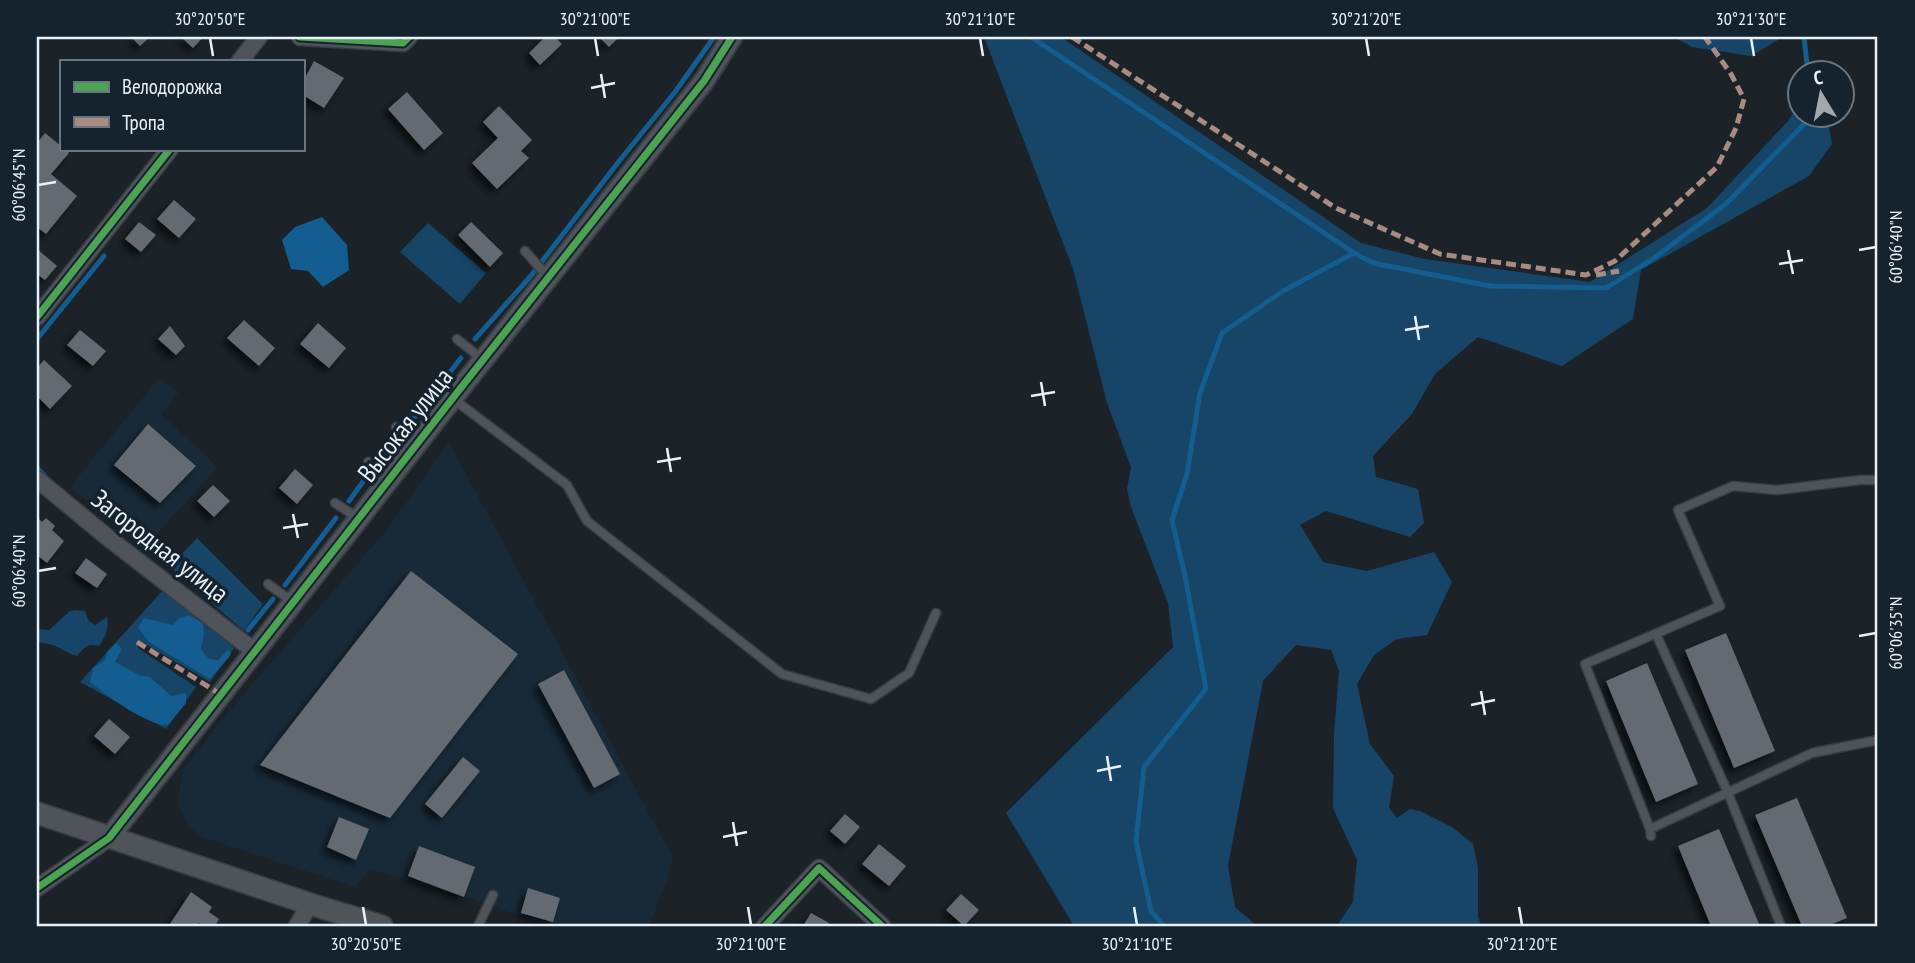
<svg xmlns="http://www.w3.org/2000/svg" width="1915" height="963" viewBox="0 0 1915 963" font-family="'PT Sans Narrow',sans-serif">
<defs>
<filter id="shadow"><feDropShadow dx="-5" dy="5" stdDeviation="3.5" flood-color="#0009"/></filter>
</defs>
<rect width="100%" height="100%" fill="#1b2228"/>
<!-- built -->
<path fill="#182a38" d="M 159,378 L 179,392 L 161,414 L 218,467 L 153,538 L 138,542 L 70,487 Z
M 449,442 L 673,858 L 668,878 L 649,926 L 550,926 L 469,898 L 369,869 L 355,887 L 202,837 L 188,826 L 178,805 L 182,771 L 223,718 L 389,527 Z"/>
<!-- green -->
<path fill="#164567" d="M 984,37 L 1061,37 L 1361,243 L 1425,259 L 1590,282 L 1707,208 L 1788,121 L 1799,104 L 1800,116 L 1827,116 L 1832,144 L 1809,176 L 1641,270 L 1633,319 L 1562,366 L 1478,337 L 1435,374 L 1412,414 L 1373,456 L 1376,477 L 1418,489 L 1424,523 L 1410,537 L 1326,511 L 1300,525 L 1323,562 L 1367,571 L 1434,552 L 1452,582 L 1427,635 L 1397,639 L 1374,655 L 1357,684 L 1370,744 L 1394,776 L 1389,808 L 1397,818 L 1410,809 L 1420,811 L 1452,827 L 1473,844 L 1478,867 L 1478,916 L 1481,926 L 1337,926 L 1353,902 L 1357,860 L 1333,808 L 1334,733 L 1339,671 L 1331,650 L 1296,645 L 1263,681 L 1228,866 L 1235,907 L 1257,926 L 1074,926 L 1006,813 L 1173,647 L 1168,603 L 1131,507 L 1127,489 L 1131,467 L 1107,403 L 1073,269 Z
M 1674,37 L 1775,37 L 1778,40 L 1751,56 L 1692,47 Z
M 428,223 L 486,273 L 460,304 L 400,252 Z
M 197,538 L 263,604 L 244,631 L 170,567 Z
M 165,588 L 203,616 L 234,648 L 210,682 L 140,641 L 138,648 L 196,687 L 166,729 L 80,682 Z
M 75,610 L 85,611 L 88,620 L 95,625 L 107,617 C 110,626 105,638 99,646 C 87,643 85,647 77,656 C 65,653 55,642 41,643 L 37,640 L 37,629 L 49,630 L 70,611 Z"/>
<!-- water -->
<path fill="#135d90" d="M 322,217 L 347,245 L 349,270 L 323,287 L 308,271 L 291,269 L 282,240 L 295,227 Z
M 188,615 L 203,623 L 204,635 L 201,649 L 209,659 L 218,660 L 228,650 L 231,652 L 230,656 L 210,679 L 149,642 L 138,628 L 144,618 L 173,625 L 178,619 Z
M 116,643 L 122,649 L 115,662 L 141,676 L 150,677 L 171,696 L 186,693 L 186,703 L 168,725 C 145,725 108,696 90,682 L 93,668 L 105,660 L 107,652 Z"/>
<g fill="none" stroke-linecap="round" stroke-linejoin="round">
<!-- stream -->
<path stroke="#135d90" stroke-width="5" d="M 1031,37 L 1354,253 L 1373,263 L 1490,286 L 1606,288 L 1654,258 L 1726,204 L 1812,116
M 1804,37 L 1808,74
M 37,339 L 104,256
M 475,339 L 530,277 L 620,160 L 675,92 L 714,37
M 410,423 L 461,358
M 380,462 L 400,436
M 37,468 L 45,476
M 349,501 L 365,479
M 285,585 L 336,518
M 248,630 L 273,599
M 1164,926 L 1151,911 L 1136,841 L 1144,767 L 1206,689 L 1185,576 L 1172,520 L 1187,474 L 1200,393 L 1222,333 L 1283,291 L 1354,253"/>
</g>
<!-- building -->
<path fill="#646b71" filter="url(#shadow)" d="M 131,37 L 150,37 L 140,46 Z
M 181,37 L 203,37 L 193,48 Z
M 545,37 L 555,37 L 562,44 L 540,65 L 529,53 Z
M 599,37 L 619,37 L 609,47 Z
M 314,61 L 344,78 L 324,108 L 303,95 L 303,82 Z
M 407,92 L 443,133 L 424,150 L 388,109 Z
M 499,106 L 532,140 L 521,151 L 529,158 L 497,189 L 472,163 L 498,138 L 483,122 Z
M 45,133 L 61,146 L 61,149 L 65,149 L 69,153 L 51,174 L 77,196 L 46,234 L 37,227 L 37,143 Z
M 174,200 L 196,219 L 179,238 L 157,219 Z
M 139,222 L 156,235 L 141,252 L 125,239 Z
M 471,222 L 503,253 L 490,267 L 458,235 Z
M 37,249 L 57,266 L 45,280 L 37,274 Z
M 244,320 L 275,348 L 259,366 L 227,338 Z
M 318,323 L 346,348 L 329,368 L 300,344 Z
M 170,326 L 185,346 L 176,355 L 158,339 Z
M 80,330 L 106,351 L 93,366 L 67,345 Z
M 44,360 L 72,386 L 50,409 L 37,396 L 37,368 Z
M 148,424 L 196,466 L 160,503 L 114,465 Z
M 295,469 L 313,485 L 297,504 L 279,488 Z
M 213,485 L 230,501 L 214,517 L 197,501 Z
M 37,517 L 42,522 L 46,518 L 55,526 L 52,530 L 64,541 L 47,563 L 37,555 Z
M 86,558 L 107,574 L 97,588 L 75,573 Z
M 411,571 L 518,654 L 390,818 L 260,765 Z
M 1726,633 L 1775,751 L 1734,768 L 1685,650 Z
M 1647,663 L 1698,784 L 1656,802 L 1606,681 Z
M 564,670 L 620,774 L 594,788 L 538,684 Z
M 109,719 L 130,737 L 115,754 L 94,736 Z
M 463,757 L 480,771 L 442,818 L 425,804 Z
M 1797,798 L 1847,918 L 1827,926 L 1802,926 L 1755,815 Z
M 845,814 L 860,827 L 845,844 L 830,831 Z
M 339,817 L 369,829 L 356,860 L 327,847 Z
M 1719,829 L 1760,926 L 1711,926 L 1678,846 Z
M 879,844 L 906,866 L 889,886 L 862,864 Z
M 419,846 L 475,867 L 464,897 L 408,876 Z
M 528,888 L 560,898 L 553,922 L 521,913 Z
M 191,892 L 212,907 L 209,912 L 219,919 L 215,926 L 204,926 L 199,923 L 196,926 L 173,926 L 170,924 Z
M 961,894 L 979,910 L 964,926 L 946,910 Z
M 811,913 L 829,923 L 827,926 L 803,926 Z"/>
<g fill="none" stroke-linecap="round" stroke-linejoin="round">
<defs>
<path id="service" d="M 525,251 L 549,278
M 457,339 L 482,359
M 452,398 L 567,485 L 587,521 L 782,674 L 871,699 L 909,673 L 936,613
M 396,427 L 414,448
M 368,462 L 385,484
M 335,503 L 358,518
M 268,584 L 293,602
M 1656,634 L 1728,793 L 1781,926
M 1650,829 L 1585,664 L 1720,606 L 1678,510 L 1733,486 L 1777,490 L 1860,480 L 1878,480
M 1651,836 L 1650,829 L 1812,753 L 1878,740
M 478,926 L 493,895"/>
<path id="minor" d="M 300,37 L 403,43 L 409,37
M 240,61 L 259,37
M 37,317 L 170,149
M 37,479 L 107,537 L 254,651
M 37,888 L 109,838
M 297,926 L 310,904
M 765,926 L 819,868 L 882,926"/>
<path id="tertiary" d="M 109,838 L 456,394 L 704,81 L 732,37"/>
<path id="secondary" d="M 37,813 L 310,904 L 382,926"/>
</defs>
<!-- service casing -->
<use href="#service" stroke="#383d43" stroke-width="11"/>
<!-- minor casing -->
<use href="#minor" stroke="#383d43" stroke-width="19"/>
<!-- tertiary casing -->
<use href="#tertiary" stroke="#383d43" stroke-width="23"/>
<!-- secondary casing -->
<use href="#secondary" stroke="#383d43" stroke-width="24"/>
<!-- service -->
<use href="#service" stroke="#4e5459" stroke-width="8"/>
<!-- minor -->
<use href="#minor" stroke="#4e5459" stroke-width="16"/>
<!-- tertiary -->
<use href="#tertiary" stroke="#4e5459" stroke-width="19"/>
<!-- secondary -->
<use href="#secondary" stroke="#4e5459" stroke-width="21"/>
<!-- quiet -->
<path stroke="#a88b81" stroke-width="5" stroke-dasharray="10 5" stroke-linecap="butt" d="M 1072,37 L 1336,208 L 1440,254 L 1586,275 L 1615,261 L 1717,167 L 1736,128 L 1744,99 L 1731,74 L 1705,37
M 1596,275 L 1619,271
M 137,642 L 220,694"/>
<defs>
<path id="cycleway" d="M 300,37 L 403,43 L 409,37
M 37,317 L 170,149
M 37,888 L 109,838 L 456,394 L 704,81 L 732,37
M 765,926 L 819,868 L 882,926"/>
</defs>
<!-- cycleway casing -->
<use href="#cycleway" stroke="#15232e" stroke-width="11"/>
<!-- cycleway -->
<use href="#cycleway" stroke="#4ca352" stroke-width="7"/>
</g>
<!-- ticks -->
<path fill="none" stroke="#e8f1f9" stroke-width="2.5" d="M 210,38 L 213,56M 595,38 L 598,56M 980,38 L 983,56M 1366,38 L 1369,56M 1751,38 L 1754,56M 601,74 L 605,98M 591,88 L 615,83M 38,185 L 56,182M 1788,250 L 1793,274M 1859,250 L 1876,247M 1779,264 L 1803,260M 1415,316 L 1419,340M 1405,330 L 1429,326M 1041,382 L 1045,406M 1031,396 L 1055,392M 667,448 L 671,472M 657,462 L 681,458M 293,514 L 298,538M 283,528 L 308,524M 38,571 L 56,568M 1859,636 L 1876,633M 1481,691 L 1485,715M 1471,705 L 1495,700M 1107,756 L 1111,781M 1097,771 L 1121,766M 733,822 L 737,846M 723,837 L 747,832M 363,907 L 366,925M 748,907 L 751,925M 1134,907 L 1137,925M 1519,907 L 1522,925"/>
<g text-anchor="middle" stroke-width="7" stroke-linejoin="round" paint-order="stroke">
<!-- street labels -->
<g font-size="26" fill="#e8f1f9" stroke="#15232e">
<text transform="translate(405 425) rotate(-52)" y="9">Высокая улица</text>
<text transform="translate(160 546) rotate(38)" y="9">Загородная улица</text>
</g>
</g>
<!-- border -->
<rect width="1915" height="963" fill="none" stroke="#15232e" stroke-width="77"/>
<!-- legend -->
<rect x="60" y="60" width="245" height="91" fill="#15232e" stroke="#69757f" stroke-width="2"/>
<rect x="74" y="82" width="35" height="10" fill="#4ca352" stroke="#69757f" stroke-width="2"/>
<text x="122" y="94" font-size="21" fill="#e8f1f9">Велодорожка</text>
<rect x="74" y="117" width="35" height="10" fill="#a88b81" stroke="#69757f" stroke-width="2"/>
<text x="122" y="130" font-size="21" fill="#e8f1f9">Тропа</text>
<!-- north arrow -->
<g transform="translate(1821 94) rotate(350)"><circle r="33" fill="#15232e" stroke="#69757f" stroke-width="2"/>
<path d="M0-5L12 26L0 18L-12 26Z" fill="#a0a9b0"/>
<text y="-10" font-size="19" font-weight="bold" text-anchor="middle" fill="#e8f1f9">С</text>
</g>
<rect x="38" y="38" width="1838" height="887" fill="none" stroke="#e8f1f9" stroke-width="2.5"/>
<g font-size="18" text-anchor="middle" fill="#e8f1f9">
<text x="210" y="25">30°20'50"E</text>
<text x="595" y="25">30°21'00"E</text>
<text x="980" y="25">30°21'10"E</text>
<text x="1366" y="25">30°21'20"E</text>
<text x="1751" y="25">30°21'30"E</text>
<text transform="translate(19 185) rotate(-90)" y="6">60°06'45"N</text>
<text transform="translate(1896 247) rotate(-90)" y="6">60°06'40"N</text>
<text transform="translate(19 571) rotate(-90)" y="6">60°06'40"N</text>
<text transform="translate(1896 633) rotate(-90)" y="6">60°06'35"N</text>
<text x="366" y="950">30°20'50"E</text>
<text x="751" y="950">30°21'00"E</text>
<text x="1137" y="950">30°21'10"E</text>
<text x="1522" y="950">30°21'20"E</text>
</g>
</svg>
